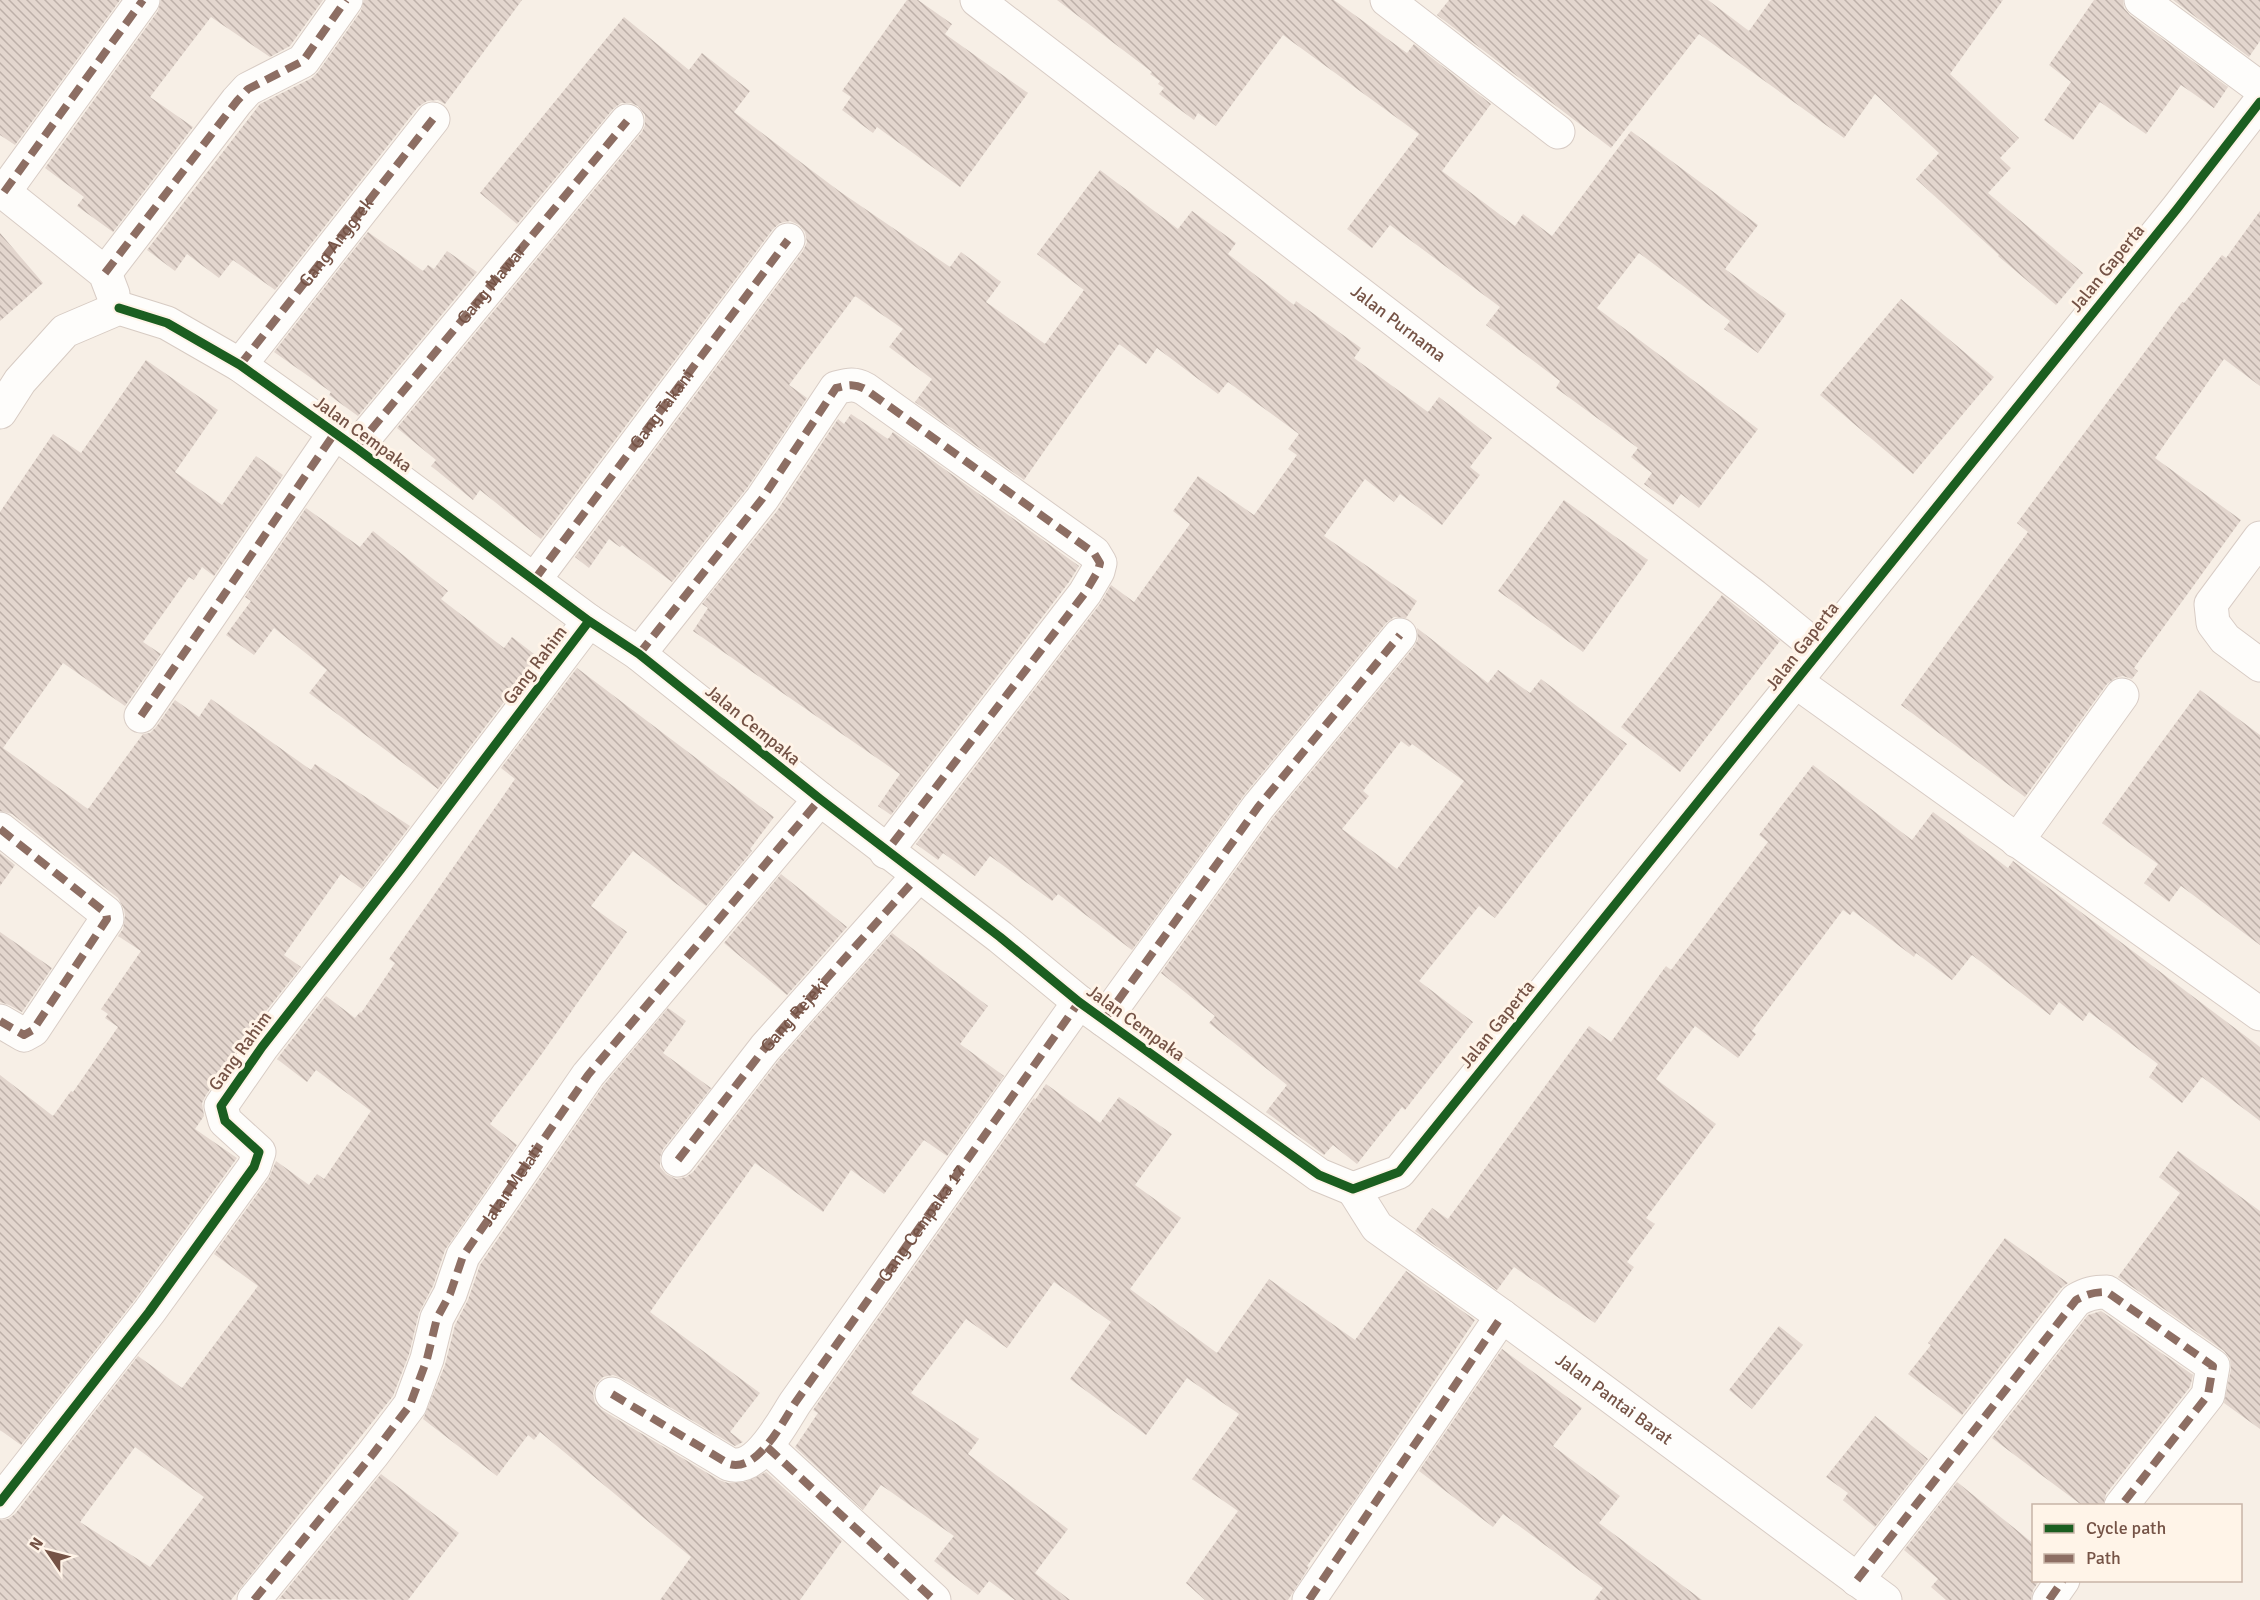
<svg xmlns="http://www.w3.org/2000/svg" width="2260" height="1600" viewBox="0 0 2260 1600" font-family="Signika,sans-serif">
<defs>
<pattern id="building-back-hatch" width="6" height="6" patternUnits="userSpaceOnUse" patternTransform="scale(1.5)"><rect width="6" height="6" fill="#e3d6ce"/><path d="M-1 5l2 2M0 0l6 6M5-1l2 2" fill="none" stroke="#bdb0a9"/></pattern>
</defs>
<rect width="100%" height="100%" fill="#f7efe6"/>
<!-- building -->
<path fill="url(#building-back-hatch)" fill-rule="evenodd" d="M 0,0 L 120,0 L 15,145 L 0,135 Z
M 161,0 L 323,0 L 290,46 L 270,57 L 211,17 L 150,97 L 193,127 L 113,232 L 77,206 L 84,197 L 45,168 L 158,11 Z
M 364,0 L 522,0 L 445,104 L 438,100 L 427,101 L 418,107 L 275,290 L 233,260 L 219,278 L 187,254 L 175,271 L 147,250 L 260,104 L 312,78 L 318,72 L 361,11 Z
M 907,0 L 918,0 L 952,24 L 945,34 L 1028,93 L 960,187 L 877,127 L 873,133 L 842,110 L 851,97 L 842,91 Z
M 1057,0 L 1334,0 L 1407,53 L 1414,44 L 1491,104 L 1442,171 L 1515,226 L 1523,214 L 1552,236 L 1631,131 L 1758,225 L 1725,269 L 1786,314 L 1758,353 L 1724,329 L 1730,321 L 1639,253 L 1597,308 L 1758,429 L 1699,508 L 1681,494 L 1673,505 L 1644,484 L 1652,473 L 1631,457 L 1638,448 L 1556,388 L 1560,381 L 1486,325 L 1500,307 L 1390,225 L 1372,248 L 1347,229 L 1419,134 L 1283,35 L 1216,126 L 1198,113 L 1194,120 L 1159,94 L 1164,88 L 1158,84 L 1160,81 L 1150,74 L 1152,72 Z
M 1449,0 L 1708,0 L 1749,31 L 1771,0 L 2003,0 L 1950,74 L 2019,138 L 2000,158 L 2011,168 L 1988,193 L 2083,273 L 2056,305 L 1998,256 L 1999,255 L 1916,179 L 1939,153 L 1875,94 L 1844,138 L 1699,34 L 1611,148 L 1437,15 Z
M 2094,0 L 2123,0 L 2124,8 L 2130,15 L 2228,87 L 2214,108 L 2181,85 L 2146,134 L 2100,102 L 2073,140 L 2044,120 L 2071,82 L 2049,65 Z
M 2173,0 L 2260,0 L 2260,41 L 2249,57 Z
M 624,17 L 689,70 L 702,53 L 750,91 L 734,112 L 839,191 L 950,267 L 961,252 L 1001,282 L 986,302 L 1045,344 L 1084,290 L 1037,254 L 1100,170 L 1178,229 L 1192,211 L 1236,243 L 1228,254 L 1294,305 L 1296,301 L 1361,348 L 1354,358 L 1428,412 L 1439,397 L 1492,438 L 1470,467 L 1480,475 L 1442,525 L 1400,494 L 1394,502 L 1365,479 L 1324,536 L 1417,601 L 1406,618 L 1394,617 L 1386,623 L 1244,795 L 1132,950 L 1058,894 L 1052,901 L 990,856 L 975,876 L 943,853 L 938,860 L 916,844 L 1100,604 L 1111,585 L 1134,602 L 1190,524 L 1173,511 L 1198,476 L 1254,515 L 1297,455 L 1288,449 L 1299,434 L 1228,382 L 1218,394 L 1157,348 L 1146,364 L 1119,344 L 1024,480 L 915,402 L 932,379 L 889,347 L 903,329 L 855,296 L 789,385 L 807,398 L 747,488 L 672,582 L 622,545 L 620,547 L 609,539 L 589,568 L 575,557 L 803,251 L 807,242 L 805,232 L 799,225 L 790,221 L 780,223 L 773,229 L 541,539 L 480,490 L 473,500 L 431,466 L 436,460 L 397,428 L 642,132 L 645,125 L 645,115 L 638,106 L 631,103 L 621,103 L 613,109 L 517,224 L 480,193 Z
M 2260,211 L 2260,386 L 2224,359 L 2155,458 L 2241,520 L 2134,668 L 2138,671 L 2132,679 L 2123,676 L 2115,678 L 2107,684 L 2025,797 L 1901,705 L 2028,532 L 2017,523 L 2182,302 L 2184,303 L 2222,255 L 2226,258 Z
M 368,232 L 423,271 L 428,265 L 434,269 L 447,251 L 477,272 L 358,416 L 329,395 L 331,392 L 274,352 Z
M 0,233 L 43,283 L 0,321 Z
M 1901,299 L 1994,377 L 1913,474 L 1820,395 Z
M 146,360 L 218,410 L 175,472 L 222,505 L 256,456 L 283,475 L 214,576 L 202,567 L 194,580 L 189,577 L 143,642 L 161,654 L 125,706 L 63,663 L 3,748 L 88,809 L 143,734 L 150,733 L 156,727 L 175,700 L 199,717 L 211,699 L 311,770 L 315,764 L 410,826 L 362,889 L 341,874 L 284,955 L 301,967 L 247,1035 L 206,1095 L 202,1103 L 204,1116 L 195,1129 L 237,1158 L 134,1301 L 21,1445 L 0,1430 L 0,1075 L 53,1116 L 71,1091 L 73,1092 L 118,1027 L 105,1018 L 108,1014 L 101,1009 L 141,951 L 118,936 L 123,929 L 125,916 L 124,909 L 118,898 L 12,814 L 0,811 L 0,512 L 53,434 L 81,453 Z
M 851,414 L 888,439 L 893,432 L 1079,566 L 1069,582 L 891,815 L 878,806 L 900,774 L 693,631 L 708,608 L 702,604 L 777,511 L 838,419 L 844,424 Z
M 1564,500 L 1648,560 L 1583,652 L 1498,591 Z
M 306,508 L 360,547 L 373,531 L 448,591 L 441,599 L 504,648 L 512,637 L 538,657 L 438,789 L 309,693 L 327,670 L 274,628 L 254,655 L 226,635 L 251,601 L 245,597 Z
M 1722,595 L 1780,641 L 1680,772 L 1621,727 Z
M 1417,628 L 1488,683 L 1498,670 L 1530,693 L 1541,679 L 1627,744 L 1495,918 L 1479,906 L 1419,981 L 1473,1022 L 1405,1110 L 1402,1107 L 1357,1164 L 1333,1145 L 1324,1155 L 1266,1112 L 1287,1085 L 1209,1023 L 1215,1016 L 1161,973 L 1273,818 L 1414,647 L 1418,639 ZM 1401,741 L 1409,747 L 1412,744 L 1464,781 L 1397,869 L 1342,829 L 1369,796 L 1363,791 Z
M 577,668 L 774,817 L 750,849 L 752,851 L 706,906 L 633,851 L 591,906 L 627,932 L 541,1055 L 490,1124 L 517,1145 L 445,1250 L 433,1286 L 419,1313 L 409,1354 L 393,1396 L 231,1600 L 0,1600 L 0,1520 L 8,1519 L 15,1514 L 138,1356 L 182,1388 L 258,1286 L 214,1254 L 269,1178 L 276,1161 L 309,1185 L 317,1174 L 324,1179 L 371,1111 L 316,1070 L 307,1082 L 277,1059 L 326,996 L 355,1018 L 360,1012 L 361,1013 L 395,963 L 389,959 L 515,779 L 501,768 ZM 135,1447 L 204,1497 L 150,1567 L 80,1522 Z
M 2200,690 L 2260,735 L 2260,945 L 2181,886 L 2169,902 L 2144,883 L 2158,864 L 2102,823 Z
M 1813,765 L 1912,840 L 1933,812 L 2008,868 L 2013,861 L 2260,1047 L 2260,1121 L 2202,1077 L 2182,1103 L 2149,1077 L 2158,1064 L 2089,1012 L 2083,1021 L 2059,1002 L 2050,1015 L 1972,955 L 1952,980 L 1916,953 L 1914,957 L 1853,911 L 1850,915 L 1843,910 L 1752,1031 L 1756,1034 L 1738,1058 L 1695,1026 L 1656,1079 L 1716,1124 L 1646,1218 L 1655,1224 L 1627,1262 L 1634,1267 L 1595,1323 L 1514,1267 L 1497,1290 L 1415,1231 L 1432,1208 L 1448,1219 L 1589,1026 L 1611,1042 L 1666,966 L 1671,970 L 1768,842 L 1759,835 Z
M 0,853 L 15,865 L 0,886 Z
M 781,874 L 847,927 L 787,995 L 724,943 Z
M 0,932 L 52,968 L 22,1012 L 9,1005 L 0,1002 Z
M 892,933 L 988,1006 L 960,1044 L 1004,1076 L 947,1156 L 924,1140 L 884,1194 L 851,1170 L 823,1212 L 755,1163 L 698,1243 L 650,1312 L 760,1393 L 730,1432 L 743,1442 L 735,1446 L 621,1378 L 613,1375 L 603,1377 L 596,1384 L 593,1393 L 595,1403 L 602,1410 L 719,1480 L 728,1483 L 745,1482 L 766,1472 L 842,1541 L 800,1600 L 660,1600 L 691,1557 L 540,1432 L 534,1440 L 528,1435 L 497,1476 L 423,1419 L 445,1365 L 455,1325 L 468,1300 L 480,1265 L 603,1086 L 668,1008 L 686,1021 L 663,1053 L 711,1088 L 663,1149 L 660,1157 L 660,1167 L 666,1174 L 676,1179 L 686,1177 L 693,1172 L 779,1060 Z
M 1046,1084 L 1100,1123 L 1119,1097 L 1172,1134 L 1135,1185 L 1181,1218 L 1130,1289 L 1217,1353 L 1269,1279 L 1355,1340 L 1406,1271 L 1475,1320 L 1355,1500 L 1307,1566 L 1309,1567 L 1288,1600 L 1205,1600 L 1186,1583 L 1238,1511 L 1192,1479 L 1239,1414 L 1187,1378 L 1146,1435 L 1070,1379 L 1111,1322 L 1054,1282 L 1007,1348 L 966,1319 L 911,1393 L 979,1439 L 968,1454 L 1068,1529 L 1035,1573 L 1070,1600 L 1015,1600 L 989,1581 L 978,1595 L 934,1561 L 954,1536 L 881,1485 L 863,1510 L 795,1447 L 818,1413 L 813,1410 L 1034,1098 L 1035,1100 Z
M 2178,1151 L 2260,1211 L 2260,1429 L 2224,1403 L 2231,1369 L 2230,1359 L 2224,1351 L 2118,1277 L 2180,1193 L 2159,1177 Z
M 2005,1238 L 2068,1283 L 2061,1288 L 1962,1415 L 1908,1374 L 1931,1345 L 1928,1343 Z
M 2101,1311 L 2193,1375 L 2190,1387 L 2106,1494 L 2103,1506 L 2083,1506 L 1992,1438 L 2088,1315 Z
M 1779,1326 L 1803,1345 L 1752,1409 L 1729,1390 Z
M 1502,1349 L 1582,1408 L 1553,1446 L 1620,1496 L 1599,1523 L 1702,1600 L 1594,1600 L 1603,1588 L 1503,1514 L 1493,1527 L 1419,1471 Z
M 1875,1416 L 1928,1459 L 1875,1527 L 1843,1500 L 1848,1493 L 1826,1477 Z
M 381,1474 L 459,1533 L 408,1600 L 279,1599 Z
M 1957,1482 L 2034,1544 L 2034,1581 L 2039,1581 L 2033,1590 L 2031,1600 L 1946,1600 L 1931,1587 L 1938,1579 L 1904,1550 Z"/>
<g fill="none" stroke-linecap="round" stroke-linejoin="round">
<defs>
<g id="street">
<path id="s1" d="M 977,0 L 1754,596 L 1819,649"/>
<path d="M 1387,0 L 1558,132"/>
<path d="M 2141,0 L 2260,88"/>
<path d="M 0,189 L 105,273 L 113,294"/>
<path d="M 4,192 L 143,0"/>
<path d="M 105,273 L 237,101 L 248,89 L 303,61 L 346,0"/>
<path d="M 240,365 L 433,119"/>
<path d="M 356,448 L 627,121"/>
<path d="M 2260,538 L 2211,604 L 2213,623 L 2225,639 L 2260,665"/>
<path id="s2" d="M 535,579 L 788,240"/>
<path d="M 639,654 L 762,499 L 836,388 C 848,385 854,383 865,389 L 1094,553 L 1100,563 L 1098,571 L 1085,593 L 886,852"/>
<path d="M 1795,681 L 2260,1014"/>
<path d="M 141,716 L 334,434"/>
<path d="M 0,829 L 106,913 L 107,919 L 33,1030 L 24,1035 L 0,1021"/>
<path d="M 2017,841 L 2122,695"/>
<path d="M 1104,1020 L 1258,807 L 1400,635"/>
<path d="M 678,1160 L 765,1048 L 918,876"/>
<path id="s3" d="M 1353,1189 L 1377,1227 L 1502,1316 L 1885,1600"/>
<path id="s4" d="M 612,1394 L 729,1464 C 757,1473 782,1423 795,1403 L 1079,1002"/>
<path d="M 767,1447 L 934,1600"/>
<path d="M 0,1502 L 149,1312 L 254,1167 L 259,1152 L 225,1121 L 221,1106 L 262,1047 L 401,869 L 589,621"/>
<path d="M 1857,1580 L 2076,1300 C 2087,1294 2094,1292 2107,1292 L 2213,1366 L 2208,1395 L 2121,1506"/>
<path d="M 254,1600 L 373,1454 L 410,1405 L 427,1359 L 437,1318 L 450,1294 L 463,1256 L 588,1075 L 820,799"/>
<path d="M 1309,1600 L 1502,1316"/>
<path d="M 2049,1600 L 2063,1580"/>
</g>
<path id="secondary" d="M 0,412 L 20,381 L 65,331 L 119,308 L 167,323 L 240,365 L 356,448 L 589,621 L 639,654 L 820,799 L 1000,937 L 1079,1002 L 1319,1175 L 1353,1189 L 1399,1172 L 2177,209 L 2260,102"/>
</defs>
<!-- street casing -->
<use href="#street" stroke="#d8ccc5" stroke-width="35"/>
<!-- secondary casing -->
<use href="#secondary" stroke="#d7cbc3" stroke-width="35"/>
<!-- street -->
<use href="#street" stroke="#fefdfb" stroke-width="33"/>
<!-- secondary -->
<use href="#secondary" stroke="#fefdfb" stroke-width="33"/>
<!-- quiet -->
<g stroke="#8d6e63" stroke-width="8" stroke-dasharray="15 8" stroke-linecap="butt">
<path d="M 4,192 L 143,0"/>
<path d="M 105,273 L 237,101 L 248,89 L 303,61 L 346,0"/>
<path id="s5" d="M 240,365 L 433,119"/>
<path id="s6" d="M 356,448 L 627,121"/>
<path d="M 535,579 L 788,240"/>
<path d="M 639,654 L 762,499 L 836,388 C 848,385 854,383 865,389 L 1094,553 L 1100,563 L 1098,571 L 1085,593 L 886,852"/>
<path d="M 141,716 L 334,434"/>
<path d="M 0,829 L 106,913 L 107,919 L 33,1030 L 24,1035 L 0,1021"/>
<path d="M 1104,1020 L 1258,807 L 1400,635"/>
<path id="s7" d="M 678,1160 L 765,1048 L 918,876"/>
<path d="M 612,1394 L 729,1464 C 757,1473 782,1423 795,1403 L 1079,1002"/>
<path d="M 767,1447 L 934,1600"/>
<path d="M 1857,1580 L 2076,1300 C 2087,1294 2094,1292 2107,1292 L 2213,1366 L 2208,1395 L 2121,1506"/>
<path id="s8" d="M 254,1600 L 373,1454 L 410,1405 L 427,1359 L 437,1318 L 450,1294 L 463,1256 L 588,1075 L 820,799"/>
<path d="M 1309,1600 L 1502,1316"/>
<path d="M 2049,1600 L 2063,1580"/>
</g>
<defs>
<path id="cycleway" d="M 119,308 L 167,323 L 240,365 L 356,448 L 589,621 L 639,654 L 820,799 L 1000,937 L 1079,1002 L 1319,1175 L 1353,1189 L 1399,1172 L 2177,209 L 2260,102
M 0,1502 L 149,1312 L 254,1167 L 259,1152 L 225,1121 L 221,1106 L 262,1047 L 401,869 L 589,621"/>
</defs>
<!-- cycleway casing -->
<use href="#cycleway" stroke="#fff4e8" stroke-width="13"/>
<!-- cycleway -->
<use href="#cycleway" stroke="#1b5e20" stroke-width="9"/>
</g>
<g text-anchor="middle" stroke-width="6" stroke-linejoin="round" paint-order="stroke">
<!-- street labels -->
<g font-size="18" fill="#755346" stroke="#fff4e8">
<text dy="6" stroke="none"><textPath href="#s5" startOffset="156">Gang Anggrek</textPath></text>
<text transform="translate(2107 268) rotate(-51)" y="6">Jalan Gaperta</text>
<text dy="6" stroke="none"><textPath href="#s6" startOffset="212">Gang Mawar</textPath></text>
<text dy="6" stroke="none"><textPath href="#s1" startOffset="531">Jalan Purnama</textPath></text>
<text dy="6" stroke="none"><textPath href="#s2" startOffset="212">Gang Takani</textPath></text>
<text transform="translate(363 434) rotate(36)" y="6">Jalan Cempaka</text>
<text transform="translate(1802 646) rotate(-52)" y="6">Jalan Gaperta</text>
<text transform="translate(535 665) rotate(-53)" y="6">Gang Rahim</text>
<text transform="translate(753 725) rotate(39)" y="6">Jalan Cempaka</text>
<text dy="6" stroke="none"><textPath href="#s7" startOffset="186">Gang Rejeki</textPath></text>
<text transform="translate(1136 1023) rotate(36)" y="6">Jalan Cempaka</text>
<text transform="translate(1497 1024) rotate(-51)" y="6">Jalan Gaperta</text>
<text transform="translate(240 1051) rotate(-54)" y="6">Gang Rahim</text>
<text dy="6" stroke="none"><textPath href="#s8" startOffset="494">Jalan Melati</textPath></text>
<text dy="6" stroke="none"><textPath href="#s4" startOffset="452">Gang Cempaka 17</textPath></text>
<text dy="6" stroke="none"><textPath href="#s3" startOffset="338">Jalan Pantai Barat</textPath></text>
</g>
</g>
<!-- legend -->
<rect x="2032" y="1504" width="210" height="78" fill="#fff4e8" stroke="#c8b4a7" stroke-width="1.5"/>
<rect x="2044" y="1524" width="30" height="9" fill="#1b5e20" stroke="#c8b4a7" stroke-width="1.5"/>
<text x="2086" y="1534" font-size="18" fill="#755346">Cycle path</text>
<rect x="2044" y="1554" width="30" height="9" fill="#8d6e63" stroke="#c8b4a7" stroke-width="1.5"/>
<text x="2086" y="1564" font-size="18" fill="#755346">Path</text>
<!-- north arrow -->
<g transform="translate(48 1552) rotate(305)" stroke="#fff4e8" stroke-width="4.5" paint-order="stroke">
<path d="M0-4.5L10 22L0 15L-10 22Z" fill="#755346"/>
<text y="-9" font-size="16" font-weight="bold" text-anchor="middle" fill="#755346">N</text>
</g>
</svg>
